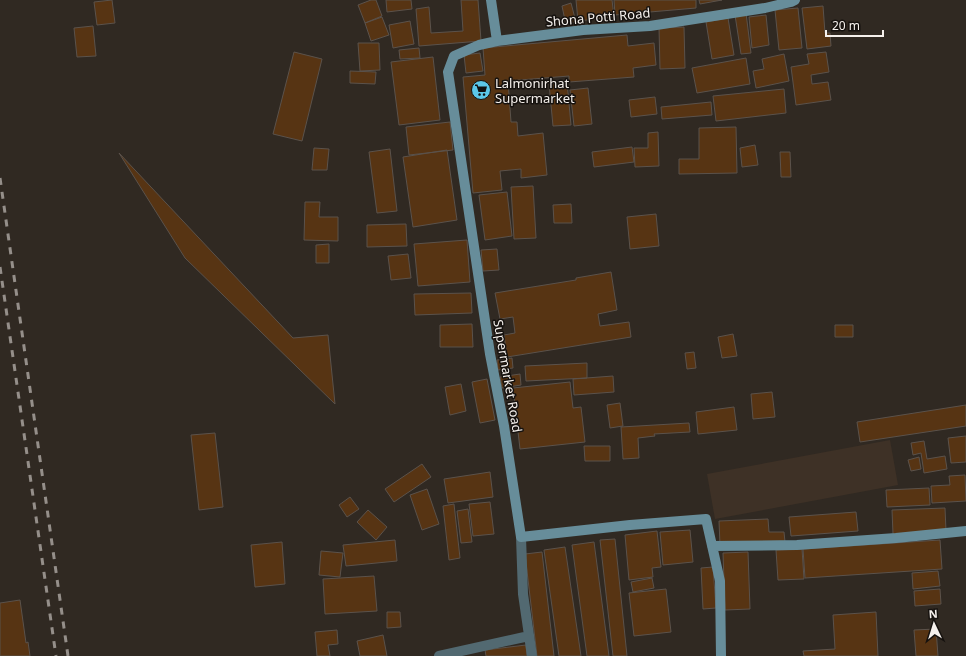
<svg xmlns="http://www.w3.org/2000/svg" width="966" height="656" viewBox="0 0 966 656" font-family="'Noto Sans',sans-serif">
<rect width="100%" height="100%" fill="#302922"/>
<!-- built -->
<path fill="#3e3126" d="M 890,440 L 898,485 L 715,519 L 707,474 Z"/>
<!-- building -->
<path fill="#573413" stroke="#5b524b" d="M 112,0 L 115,23 L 97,25 L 94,2 Z
M 371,0 L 376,0 L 382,16 L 365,23 L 358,5 Z
M 386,0 L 411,0 L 412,9 L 387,12 Z
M 461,0 L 478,0 L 481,41 L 419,46 L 416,9 L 429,7 L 431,33 L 463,31 Z
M 576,0 L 612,0 L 614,17 L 578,21 Z
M 614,0 L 696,0 L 696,8 L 615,15 Z
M 699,0 L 722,0 L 700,4 Z
M 571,3 L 576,22 L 566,25 L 562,6 Z
M 823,6 L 825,33 L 830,33 L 831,46 L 807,49 L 802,8 Z
M 798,8 L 802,48 L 779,50 L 775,10 Z
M 746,13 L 751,53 L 741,54 L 735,15 Z
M 766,15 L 769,45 L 752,48 L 749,17 Z
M 382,17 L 389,35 L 371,41 L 365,23 Z
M 728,18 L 734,55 L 712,59 L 706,22 Z
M 410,21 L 414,44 L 393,48 L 389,25 Z
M 93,26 L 96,56 L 77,57 L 74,28 Z
M 684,27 L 685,68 L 660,69 L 659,28 Z
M 627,35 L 628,46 L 654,43 L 656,65 L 633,68 L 634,77 L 569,82 L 569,76 L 508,81 L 511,122 L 517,122 L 518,136 L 543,133 L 547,175 L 521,178 L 521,169 L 500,171 L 502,190 L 473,193 L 463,77 L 485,75 L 483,48 Z
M 358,43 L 379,43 L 380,70 L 360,71 Z
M 419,48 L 420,58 L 400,59 L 399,50 Z
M 294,52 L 322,59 L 302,141 L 273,134 Z
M 826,52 L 829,72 L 811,75 L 812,84 L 828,82 L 831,100 L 796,105 L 791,67 L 809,64 L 807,54 Z
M 480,53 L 483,71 L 466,73 L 464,55 Z
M 784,54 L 789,81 L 756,88 L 753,71 L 764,69 L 762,59 Z
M 433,57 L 440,120 L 399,125 L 391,62 Z
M 746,58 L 750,84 L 697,93 L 692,68 Z
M 350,71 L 376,72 L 375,84 L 350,83 Z
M 567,82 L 571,125 L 553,126 L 549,84 Z
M 588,88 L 592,124 L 574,126 L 570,90 Z
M 784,89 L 786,113 L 716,121 L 713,96 Z
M 655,97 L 657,114 L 631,117 L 629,100 Z
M 711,102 L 712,115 L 662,119 L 661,107 Z
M 450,122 L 453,150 L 409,155 L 406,127 Z
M 736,127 L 737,173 L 679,174 L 679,159 L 699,159 L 699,128 Z
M 658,132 L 659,166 L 635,167 L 634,148 L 648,148 L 648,133 Z
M 755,145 L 758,165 L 742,167 L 740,148 Z
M 632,147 L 634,162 L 594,167 L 592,152 Z
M 314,148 L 329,149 L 327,170 L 312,170 Z
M 390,149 L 397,211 L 377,213 L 369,152 Z
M 447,150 L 457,220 L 413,227 L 403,157 Z
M 780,152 L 790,152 L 791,177 L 781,177 Z
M 119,153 L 293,338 L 328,335 L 335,404 L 185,258 Z
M 533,186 L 536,238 L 514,239 L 511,187 Z
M 507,192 L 512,236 L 485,240 L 479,195 Z
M 305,202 L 320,202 L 319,217 L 338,217 L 338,241 L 304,240 Z
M 571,204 L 572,223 L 554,223 L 553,205 Z
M 656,214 L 659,246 L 630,249 L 627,217 Z
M 406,224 L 407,246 L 367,247 L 367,225 Z
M 467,240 L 470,282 L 418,286 L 414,244 Z
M 329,244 L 329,263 L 316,263 L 316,245 Z
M 497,249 L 499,270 L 483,271 L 481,250 Z
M 408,254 L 411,278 L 391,280 L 388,256 Z
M 611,272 L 617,310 L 598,314 L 600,326 L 629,322 L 631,337 L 507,357 L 504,335 L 515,333 L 513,317 L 500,319 L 495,293 L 576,280 L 576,278 Z
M 471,293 L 472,313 L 415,315 L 414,294 Z
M 472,324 L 473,347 L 440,347 L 440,325 Z
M 835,325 L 853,325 L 853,337 L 835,337 Z
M 733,334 L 737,356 L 722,358 L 718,337 Z
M 694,352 L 696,368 L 687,369 L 685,353 Z
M 512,358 L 513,368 L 498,370 L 497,360 Z
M 587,363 L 587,378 L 526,381 L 525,366 Z
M 520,374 L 521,385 L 502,388 L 500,377 Z
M 613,376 L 614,392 L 574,395 L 573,379 Z
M 487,379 L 495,420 L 480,423 L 472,382 Z
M 570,382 L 573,408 L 581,407 L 585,442 L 520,449 L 513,388 Z
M 461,384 L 466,411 L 450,415 L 445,387 Z
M 772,392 L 775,417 L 753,419 L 751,394 Z
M 620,403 L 623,426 L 610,428 L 607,405 Z
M 966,405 L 966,426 L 860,442 L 857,422 Z
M 734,407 L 737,430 L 698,434 L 696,412 Z
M 689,423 L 690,432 L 654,434 L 655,436 L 638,438 L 639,458 L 623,459 L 621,427 Z
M 215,433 L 223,507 L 199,510 L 191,435 Z
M 966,436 L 966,462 L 951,463 L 948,438 Z
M 924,441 L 927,459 L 945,456 L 947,469 L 924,473 L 921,453 L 913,455 L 911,443 Z
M 584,446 L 610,446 L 610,461 L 585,461 Z
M 919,457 L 921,469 L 911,471 L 908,460 Z
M 422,464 L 431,477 L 394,502 L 385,489 Z
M 490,472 L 493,497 L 448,503 L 444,479 Z
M 965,475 L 966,501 L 932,503 L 931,486 L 950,485 L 949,476 Z
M 929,488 L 930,505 L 887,507 L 886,490 Z
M 427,489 L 439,524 L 422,530 L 410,495 Z
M 350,497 L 359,509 L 347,517 L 339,505 Z
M 490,502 L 494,534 L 473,536 L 469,504 Z
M 454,504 L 460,558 L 449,560 L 443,506 Z
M 945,508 L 946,531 L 893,534 L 892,510 Z
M 468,509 L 472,542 L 461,543 L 457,511 Z
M 368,510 L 387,527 L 376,540 L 357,522 Z
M 856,512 L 858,531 L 791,536 L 789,517 Z
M 768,519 L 769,532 L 784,532 L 785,542 L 720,545 L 719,521 Z
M 690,530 L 693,562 L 663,565 L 660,532 Z
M 657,531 L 661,567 L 652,568 L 653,577 L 629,580 L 625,535 Z
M 615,539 L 627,656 L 613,656 L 600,540 Z
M 395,540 L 397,561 L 346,566 L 343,545 Z
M 940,540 L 942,569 L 805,578 L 803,549 Z
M 282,542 L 285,584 L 255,587 L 251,545 Z
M 594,542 L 609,656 L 587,656 L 572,545 Z
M 565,547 L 581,656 L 559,656 L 544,550 Z
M 802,549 L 804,579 L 778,580 L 776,550 Z
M 321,551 L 343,553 L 340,577 L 319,575 Z
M 542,552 L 554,656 L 537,656 L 525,554 Z
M 748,552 L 750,609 L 725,610 L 723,553 Z
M 713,567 L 716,608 L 703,609 L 701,568 Z
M 938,571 L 940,586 L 913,589 L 912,573 Z
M 374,576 L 377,611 L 325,614 L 323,579 Z
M 652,578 L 654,588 L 633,592 L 631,582 Z
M 666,589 L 671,632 L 634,636 L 629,593 Z
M 940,589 L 941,604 L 915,606 L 914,591 Z
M 20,600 L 26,643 L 28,642 L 30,656 L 0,656 L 0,603 Z
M 387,612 L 400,612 L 401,627 L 387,628 Z
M 876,612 L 878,656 L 804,656 L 803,651 L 835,649 L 833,615 Z
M 936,629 L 938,656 L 916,656 L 914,630 Z
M 337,630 L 338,644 L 328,645 L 330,656 L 317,656 L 315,632 Z
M 383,635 L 387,656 L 360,656 L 357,641 Z
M 526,645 L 527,656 L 486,656 L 485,650 Z"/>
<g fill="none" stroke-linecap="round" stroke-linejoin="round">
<!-- street -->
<path stroke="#526971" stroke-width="10" d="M 521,537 L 523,594 L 532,656
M 439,656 L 529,636"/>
<!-- secondary -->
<path stroke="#678d9a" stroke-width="10" d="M 491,0 L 497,41
M 712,546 L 797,545 L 896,538 L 966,531
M 721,656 L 720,581 L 706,519 L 630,525 L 521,537 L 504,426 L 490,354 L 448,72 L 454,56 L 479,45 L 497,41 L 583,30 L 650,26 L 765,8 L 791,2 L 795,0"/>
<!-- rail -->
<path stroke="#958f8a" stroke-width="3" stroke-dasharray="7 7" stroke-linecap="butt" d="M 0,178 L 68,656
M 0,267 L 56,656"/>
</g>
<!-- icons -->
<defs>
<symbol id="supermarket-disc" viewBox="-11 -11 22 22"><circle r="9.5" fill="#5cc7e8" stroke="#16120f"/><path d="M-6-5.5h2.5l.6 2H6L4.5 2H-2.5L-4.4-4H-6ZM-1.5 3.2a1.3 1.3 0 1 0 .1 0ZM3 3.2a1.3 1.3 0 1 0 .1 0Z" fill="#111"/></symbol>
</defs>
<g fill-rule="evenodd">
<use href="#supermarket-disc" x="470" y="79" width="22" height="22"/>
</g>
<g text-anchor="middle" stroke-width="3" stroke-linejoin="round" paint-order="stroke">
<!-- street labels -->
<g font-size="13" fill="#f5f0ec" stroke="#16120f">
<text transform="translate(598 17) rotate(-5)" y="5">Shona Potti Road</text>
<text transform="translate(508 376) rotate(80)" y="5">Supermarket Road</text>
</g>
<!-- poi labels -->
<g font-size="13" fill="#f5f0ec" stroke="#16120f" text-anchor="start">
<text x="495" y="88">Lalmonirhat<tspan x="495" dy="15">Supermarket</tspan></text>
</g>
</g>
<!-- north arrow -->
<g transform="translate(934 624) rotate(356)" stroke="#16120f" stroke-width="3" paint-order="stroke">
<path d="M0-3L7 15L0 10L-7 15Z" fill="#f5f0ec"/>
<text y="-6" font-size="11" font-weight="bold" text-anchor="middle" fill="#f5f0ec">N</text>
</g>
<!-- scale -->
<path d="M826 30v6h57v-6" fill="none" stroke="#f5f0ec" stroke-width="2"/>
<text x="832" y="30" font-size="12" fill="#f5f0ec" stroke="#16120f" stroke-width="3" paint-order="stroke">20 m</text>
</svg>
